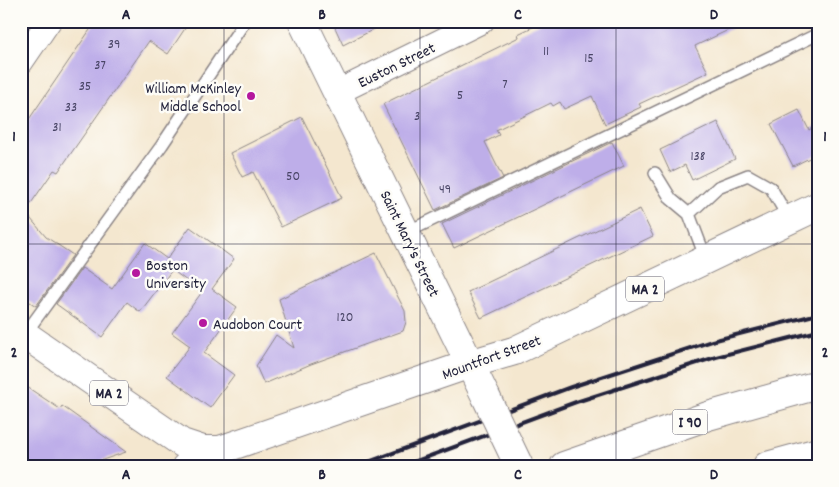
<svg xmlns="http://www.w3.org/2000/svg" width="839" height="487" viewBox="0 0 839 487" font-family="Dekko,sans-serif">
<rect width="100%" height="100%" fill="#fdfcf7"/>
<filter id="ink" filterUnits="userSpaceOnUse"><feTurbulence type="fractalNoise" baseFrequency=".02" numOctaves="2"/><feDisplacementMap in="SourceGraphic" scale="10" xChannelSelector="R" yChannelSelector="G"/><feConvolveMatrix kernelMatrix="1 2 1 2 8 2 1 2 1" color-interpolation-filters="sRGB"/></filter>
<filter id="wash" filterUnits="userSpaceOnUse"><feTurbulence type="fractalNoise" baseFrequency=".0096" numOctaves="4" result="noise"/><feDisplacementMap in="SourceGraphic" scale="20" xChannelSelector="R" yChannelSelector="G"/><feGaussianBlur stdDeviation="1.12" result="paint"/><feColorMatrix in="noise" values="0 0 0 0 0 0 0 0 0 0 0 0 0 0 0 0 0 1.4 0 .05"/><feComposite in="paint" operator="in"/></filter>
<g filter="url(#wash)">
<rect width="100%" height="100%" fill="#f4e7cf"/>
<g id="blocks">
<!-- building -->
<path fill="#beaee9" d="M 96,21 L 190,21 L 168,54 L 149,41 L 58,172 L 54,170 L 25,212 L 46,237 L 73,255 L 36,306 L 21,296 L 21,131 Z
M 332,21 L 390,21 L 343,45 Z
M 545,21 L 747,21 L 695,46 L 708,72 L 639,104 L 641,107 L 605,124 L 592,96 L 564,109 L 560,102 L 553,106 L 551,103 L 496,130 L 499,135 L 485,142 L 503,178 L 435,210 L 383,104 L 519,37 L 518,34 Z
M 799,110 L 809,130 L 818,125 L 818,154 L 793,166 L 771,124 Z
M 302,117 L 342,198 L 281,227 L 253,172 L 242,177 L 230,153 Z
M 718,122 L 735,159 L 692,180 L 685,165 L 670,172 L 660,150 Z
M 612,142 L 624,166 L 454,248 L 442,224 Z
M 640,209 L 653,236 L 481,318 L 468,292 Z
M 190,227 L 234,259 L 212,289 L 237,307 L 204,353 L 234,375 L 210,408 L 167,376 L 190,346 L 172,333 L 202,292 L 172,270 L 140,312 L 127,302 L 102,337 L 56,304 L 82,268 L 112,289 L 145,243 L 167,259 Z
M 376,253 L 405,311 L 406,322 L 403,331 L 311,364 L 264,384 L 256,366 L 276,335 L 294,348 L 279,299 Z
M 21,383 L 60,409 L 62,406 L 126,452 L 85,466 L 21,466 Z"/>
</g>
</g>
<g filter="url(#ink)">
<use href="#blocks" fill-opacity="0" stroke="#8b8485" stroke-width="1"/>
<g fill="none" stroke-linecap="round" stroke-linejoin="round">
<defs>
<path id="service" d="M 655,173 L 671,199 L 689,214 L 706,259
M 689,214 L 718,187 L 748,175 L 771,188 L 782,207 L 787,221
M 405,233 L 818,34
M 25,334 L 162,145 L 245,21"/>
<path id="minor" d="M 21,62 L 49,21
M 336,93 L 482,21
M 184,466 L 193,458 L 200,450"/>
<path id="tertiary" d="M 302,21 L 486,397"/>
<path id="trunk" d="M 21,332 L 182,443 L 203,450 L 220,450 L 470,364 L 514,351 L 818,206"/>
<path id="motorway" d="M 564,466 L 708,416 L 818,385
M 767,466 L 818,452"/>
</defs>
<!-- service casing -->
<use href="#service" stroke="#8b8485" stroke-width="14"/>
<!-- minor casing -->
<use href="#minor" stroke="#8b8485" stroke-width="26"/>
<!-- tertiary casing -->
<use href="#tertiary" stroke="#8b8485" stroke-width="30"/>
<!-- trunk casing -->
<use href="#trunk" stroke="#8b8485" stroke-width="30"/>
<!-- motorway casing -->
<use href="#motorway" stroke="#8b8485" stroke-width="30"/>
<!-- service -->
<use href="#service" stroke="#fff" stroke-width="11"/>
<!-- minor -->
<use href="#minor" stroke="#fff" stroke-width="24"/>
<!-- tertiary -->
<use href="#tertiary" stroke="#fff" stroke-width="28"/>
<!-- trunk -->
<use href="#trunk" stroke="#fff" stroke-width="28"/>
<!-- motorway -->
<use href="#motorway" stroke="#fff" stroke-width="28"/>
<!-- rail -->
<path stroke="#22223b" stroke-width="4" d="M 358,466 L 571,387 L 712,341 L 818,314
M 403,466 L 576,402 L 716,357 L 818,331"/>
<defs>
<path id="tertiary-bridge" d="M 486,397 L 519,466"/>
</defs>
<!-- tertiary-bridge casing -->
<use href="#tertiary-bridge" stroke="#8b8485" stroke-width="30" stroke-linecap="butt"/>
<!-- tertiary-bridge -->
<use href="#tertiary-bridge" stroke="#fff" stroke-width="28"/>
</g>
</g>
<!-- grid -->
<path fill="none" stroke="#22223b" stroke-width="1" stroke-opacity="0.55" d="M 224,21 L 224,466M 420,21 L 420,466M 616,21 L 616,466M 21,244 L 818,244"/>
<!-- markers -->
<g fill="#b5179e" stroke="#fdfcf7" stroke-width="2">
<circle cx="251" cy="96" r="5"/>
<circle cx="136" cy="273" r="5"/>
<circle cx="203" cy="323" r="5"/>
</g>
<g text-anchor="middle" stroke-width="5" stroke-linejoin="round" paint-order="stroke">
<!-- number labels -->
<g font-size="14" fill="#494566">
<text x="114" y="48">39</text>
<text x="546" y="55">11</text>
<text x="589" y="62">15</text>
<text x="100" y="69">37</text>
<text x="505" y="88">7</text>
<text x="85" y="90">35</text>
<text x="460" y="99">5</text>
<text x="71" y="111">33</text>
<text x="417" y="120">3</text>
<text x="57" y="131">31</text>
<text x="698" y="160">138</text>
<text x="293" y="180">50</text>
<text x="445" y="193">49</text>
<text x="345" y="321">120</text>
</g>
<!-- shield labels -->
<g fill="#fdfcf7" stroke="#646373" stroke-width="1">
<rect x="626" y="276.5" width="38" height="25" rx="4"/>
<rect x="90" y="380.5" width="38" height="25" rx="4"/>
<rect x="672.5" y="409.5" width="35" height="25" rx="4"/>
</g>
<g font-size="15" font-weight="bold" fill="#22223b">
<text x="645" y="294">MA 2</text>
<text x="109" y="398">MA 2</text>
<text x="690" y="427">I 90</text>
</g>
<!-- street labels -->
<g font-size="16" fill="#22223b" stroke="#fdfcf7">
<text transform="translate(396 64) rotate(-26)" y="6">Euston Street</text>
<text transform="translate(411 243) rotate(64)" y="6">Saint Mary's Street</text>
<text transform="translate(491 356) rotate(-20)" y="6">Mountfort Street</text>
</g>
<!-- poi labels -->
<g font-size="16" fill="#22223b" stroke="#fdfcf7" text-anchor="start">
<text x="241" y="93" text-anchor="end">William McKinley<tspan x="241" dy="18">Middle School</tspan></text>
<text x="146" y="270">Boston<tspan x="146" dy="18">University</tspan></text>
<text x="213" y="329">Audobon Court</text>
</g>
</g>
<!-- margin -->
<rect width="839" height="487" fill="none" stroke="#fdfcf7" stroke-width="55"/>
<rect x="28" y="28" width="784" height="432" fill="none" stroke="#22223b" stroke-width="2"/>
<g font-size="16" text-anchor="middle" font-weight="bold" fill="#22223b">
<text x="126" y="19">A</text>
<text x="322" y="19">B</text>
<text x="518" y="19">C</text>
<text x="714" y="19">D</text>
<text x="14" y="141">1</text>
<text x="825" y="141">1</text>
<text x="14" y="357">2</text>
<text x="825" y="357">2</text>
<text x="126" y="479">A</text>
<text x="322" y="479">B</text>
<text x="518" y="479">C</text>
<text x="714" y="479">D</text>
</g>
</svg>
